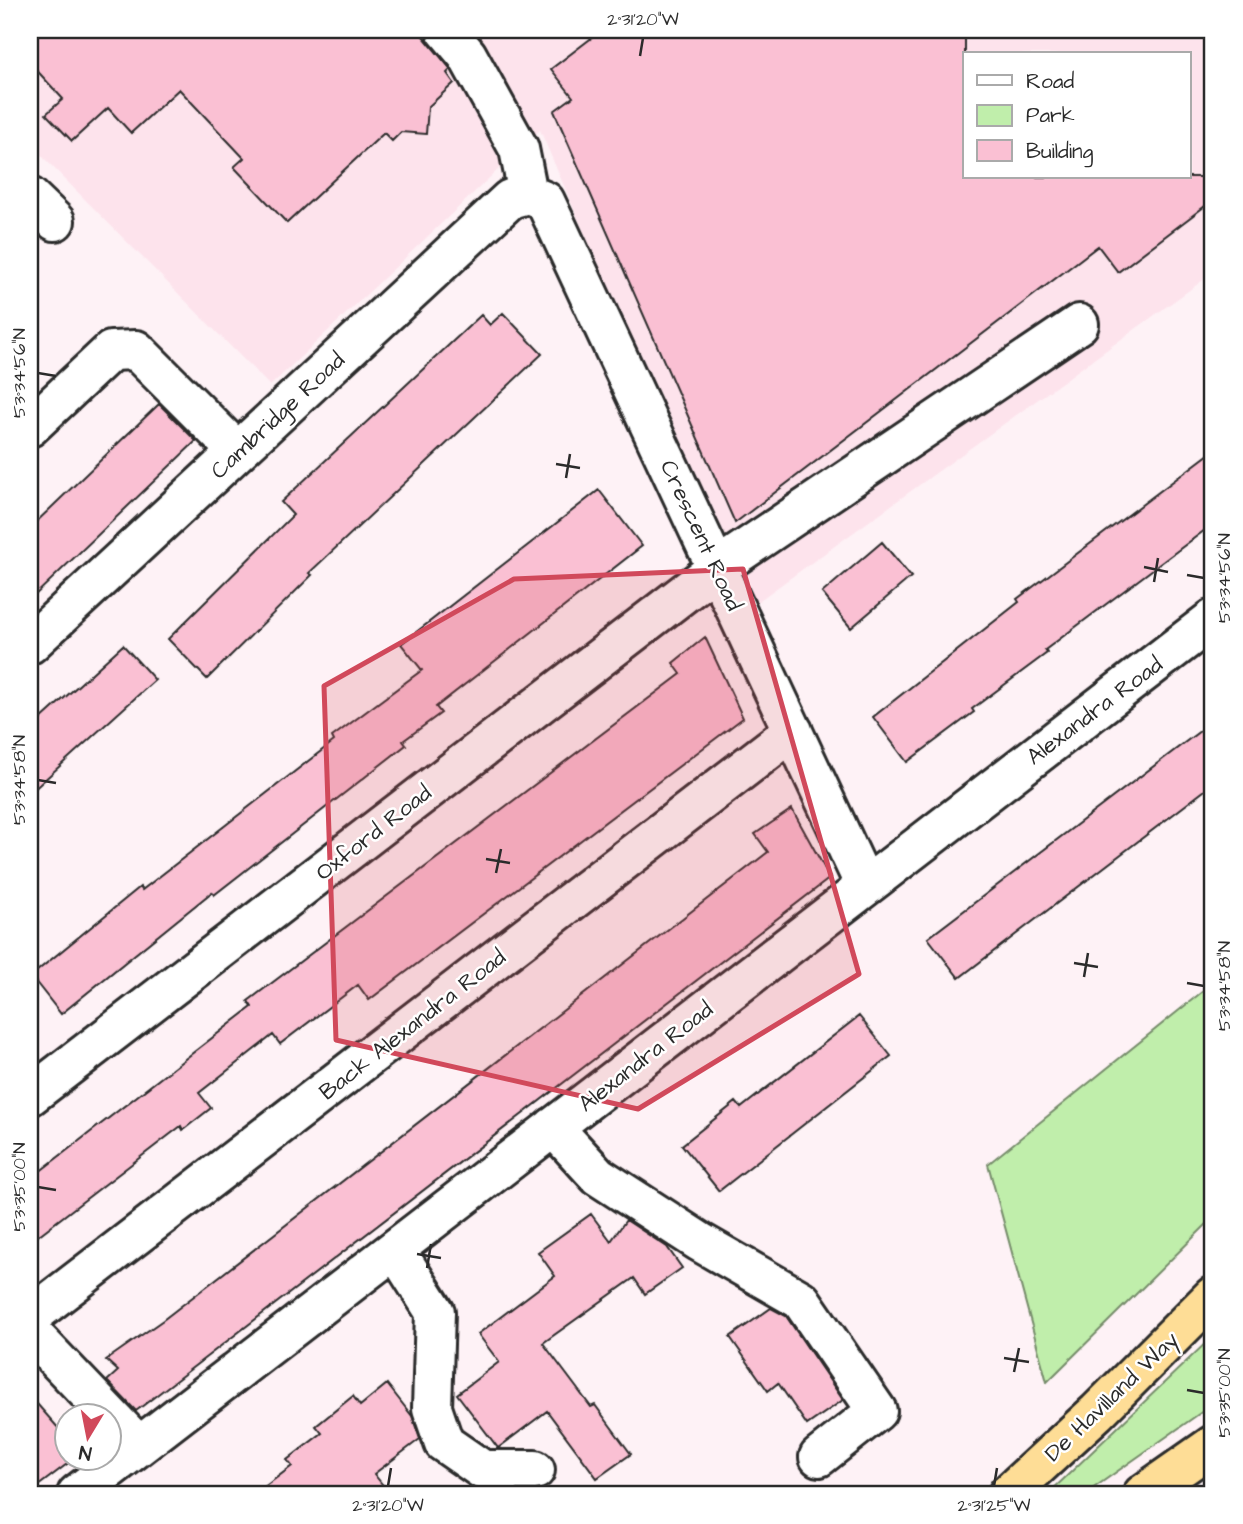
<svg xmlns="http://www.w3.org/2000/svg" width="1243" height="1524" viewBox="0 0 1243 1524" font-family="'Architects Daughter',sans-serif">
<rect width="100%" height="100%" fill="#fef2f6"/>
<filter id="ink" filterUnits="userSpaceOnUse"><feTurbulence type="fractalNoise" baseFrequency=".0143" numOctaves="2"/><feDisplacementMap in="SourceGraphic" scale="14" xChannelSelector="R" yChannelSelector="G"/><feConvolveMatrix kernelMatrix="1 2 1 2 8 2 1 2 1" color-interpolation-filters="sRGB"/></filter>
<g filter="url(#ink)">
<!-- built -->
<path fill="#fde3ec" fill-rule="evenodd" d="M 30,30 L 1213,30 L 1213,273 L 746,610 L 540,130 L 270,386 L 30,144 ZM 965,54 L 1189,54 L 1189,177 L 965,177 Z"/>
<!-- green -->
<path fill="#c0eeab" stroke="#768c6b" stroke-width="2" d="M 1213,983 L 1213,1218 L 1047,1382 L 988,1164 Z
M 1213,1336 L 1213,1404 L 1085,1494 L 1048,1494 Z"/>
<!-- building -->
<path fill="#fac0d3" stroke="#2b2b2b" stroke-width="2" d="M 30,30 L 418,30 L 449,67 L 450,70 L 447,73 L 454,83 L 428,107 L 426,134 L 401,132 L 392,141 L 384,133 L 287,223 L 234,167 L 244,158 L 179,89 L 131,133 L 108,108 L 72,141 L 46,114 L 63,99 L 30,63 Z
M 602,30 L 965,30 L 965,177 L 1213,177 L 1213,200 L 1118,272 L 1098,246 L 735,523 L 554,111 L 573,97 L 551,69 Z
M 503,313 L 542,354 L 309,573 L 312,575 L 207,679 L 168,639 L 293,515 L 281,502 L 481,315 L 490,325 Z
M 159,404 L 196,441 L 30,600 L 30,528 Z
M 1213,451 L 1213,524 L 1045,650 L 1047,653 L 972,709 L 974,712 L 907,762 L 873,717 L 1019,602 L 1017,599 Z
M 599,490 L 642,546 L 436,707 L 441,713 L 403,741 L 406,745 L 214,895 L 212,892 L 61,1014 L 31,976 L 140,887 L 142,890 L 334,741 L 332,737 L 422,670 L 401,644 Z
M 882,542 L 911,577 L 851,628 L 822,593 Z
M 705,637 L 743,718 L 369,1000 L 358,985 L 280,1044 L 273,1035 L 199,1093 L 211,1108 L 183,1130 L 181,1126 L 30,1242 L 30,1179 L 252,1007 L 248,1001 L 681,674 L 673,663 Z
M 123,645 L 155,680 L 30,793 L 30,729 Z
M 1213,721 L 1213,784 L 959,978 L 928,938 Z
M 792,809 L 830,878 L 136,1411 L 107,1381 L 118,1371 L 106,1360 L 163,1320 L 768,852 L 755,834 Z
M 859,1016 L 891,1056 L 719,1191 L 682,1145 L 736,1102 L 741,1108 Z
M 591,1214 L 611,1241 L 626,1220 L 667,1247 L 682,1268 L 645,1294 L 634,1278 L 543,1343 L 591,1407 L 595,1405 L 631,1454 L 597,1478 L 547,1411 L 498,1448 L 457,1394 L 499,1362 L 478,1334 L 555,1276 L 538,1252 Z
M 771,1308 L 786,1316 L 843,1400 L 807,1425 L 778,1383 L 768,1391 L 730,1337 Z
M 387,1384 L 412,1416 L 420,1439 L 374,1474 L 390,1494 L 255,1494 L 292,1466 L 287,1460 L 322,1433 L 316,1426 L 353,1396 L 360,1406 Z
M 30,1396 L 59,1429 L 66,1421 L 66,1458 L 75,1458 L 30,1492 Z"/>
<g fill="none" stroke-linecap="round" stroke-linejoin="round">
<defs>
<path id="minor" d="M 446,30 L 467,55 L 519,149 L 528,194
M 528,194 L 545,201 L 865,886
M 30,197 L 55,221
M 30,427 L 111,351 L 136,350 L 237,451
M 30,644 L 510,199 L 528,194
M 30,1096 L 717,568 L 1079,324
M 553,1127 L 598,1176 L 700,1242 L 801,1300 L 877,1411 L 819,1457
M 395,1249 L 435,1312 L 432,1408 L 444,1443 L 483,1470 L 535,1470
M 30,1317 L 793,731
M 30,1332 L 139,1446
M 77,1494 L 1213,619"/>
<path id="highway" d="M 1008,1494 L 1097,1412 L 1213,1296
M 1143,1494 L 1213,1445"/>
</defs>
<!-- minor casing -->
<use href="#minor" stroke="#2b2b2b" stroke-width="44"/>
<!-- highway casing -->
<use href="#highway" stroke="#2b2b2b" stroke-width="44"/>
<!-- minor -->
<use href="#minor" stroke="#fff" stroke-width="38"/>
<!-- highway -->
<use href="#highway" stroke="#fedd96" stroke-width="38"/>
</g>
</g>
<!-- marked area -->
<path fill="#d1495b" fill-opacity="0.2" stroke="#d1495b" stroke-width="5" stroke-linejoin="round" d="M 743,569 L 859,974 L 638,1109 L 336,1040 L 324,686 L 514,579 Z"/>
<!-- ticks -->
<path fill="none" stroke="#2b2b2b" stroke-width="2.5" d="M 640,56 L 643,38M 38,373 L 56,376M 556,464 L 580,468M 566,478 L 570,454M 1144,567 L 1168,572M 1187,575 L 1204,578M 1154,582 L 1158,558M 38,780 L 56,783M 486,859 L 510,863M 496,873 L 501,849M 1074,963 L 1098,967M 1084,977 L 1088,953M 1187,983 L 1204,986M 38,1187 L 56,1190M 417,1254 L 441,1258M 427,1268 L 431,1244M 1004,1358 L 1029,1362M 1014,1372 L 1019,1348M 1187,1390 L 1204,1393M 388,1486 L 391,1468M 994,1486 L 997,1468"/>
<g text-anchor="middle" stroke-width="5" stroke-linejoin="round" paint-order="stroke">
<!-- street labels -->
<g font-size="23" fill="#2b2b2b" stroke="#fff">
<text transform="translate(277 415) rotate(-43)" y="8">Cambridge Road</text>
<text transform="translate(702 535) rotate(65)" y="8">Crescent Road</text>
<text transform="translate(1094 710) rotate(-37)" y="8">Alexandra Road</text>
<text transform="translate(373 832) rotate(-38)" y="8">Oxford Road</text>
<text transform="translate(412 1024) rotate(-38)" y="8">Back Alexandra Road</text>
<text transform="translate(645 1056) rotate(-38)" y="8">Alexandra Road</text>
<text transform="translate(1111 1396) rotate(-44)" y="8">De Havilland Way</text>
</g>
</g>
<!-- margin -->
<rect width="1243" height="1524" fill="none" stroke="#fff" stroke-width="77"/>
<!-- legend -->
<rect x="963" y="52" width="228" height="126" fill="#ffffff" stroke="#aaaaaa" stroke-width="2"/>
<rect x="977" y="75" width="35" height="10" fill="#ffffff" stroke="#aaaaaa" stroke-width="2"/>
<text x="1026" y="88" font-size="21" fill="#2b2b2b">Road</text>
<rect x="977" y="105" width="35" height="21" fill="#c0eeab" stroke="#aaaaaa" stroke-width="2"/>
<text x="1026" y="122" font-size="21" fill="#2b2b2b">Park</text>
<rect x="977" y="140" width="35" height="21" fill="#fac0d3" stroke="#aaaaaa" stroke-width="2"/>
<text x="1026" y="158" font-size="21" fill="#2b2b2b">Building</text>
<!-- north arrow -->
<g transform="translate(88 1437) rotate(190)"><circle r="33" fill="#ffffff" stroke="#aaaaaa" stroke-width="2"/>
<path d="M0-5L12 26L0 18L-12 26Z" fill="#d1495b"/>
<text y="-10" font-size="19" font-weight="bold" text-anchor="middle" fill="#2b2b2b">N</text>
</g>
<rect x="38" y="38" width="1166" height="1448" fill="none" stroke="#2b2b2b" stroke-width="2.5"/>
<g font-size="18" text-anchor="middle" fill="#2b2b2b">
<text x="643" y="25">2°31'20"W</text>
<text transform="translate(19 373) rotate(-90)" y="6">53°34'56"N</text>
<text transform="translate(1224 578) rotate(-90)" y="6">53°34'56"N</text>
<text transform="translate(19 780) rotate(-90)" y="6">53°34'58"N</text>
<text transform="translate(1224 986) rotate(-90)" y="6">53°34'58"N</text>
<text transform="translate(19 1187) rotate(-90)" y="6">53°35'00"N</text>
<text transform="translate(1224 1393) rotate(-90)" y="6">53°35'00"N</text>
<text x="388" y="1511">2°31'20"W</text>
<text x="994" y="1511">2°31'25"W</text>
</g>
</svg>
